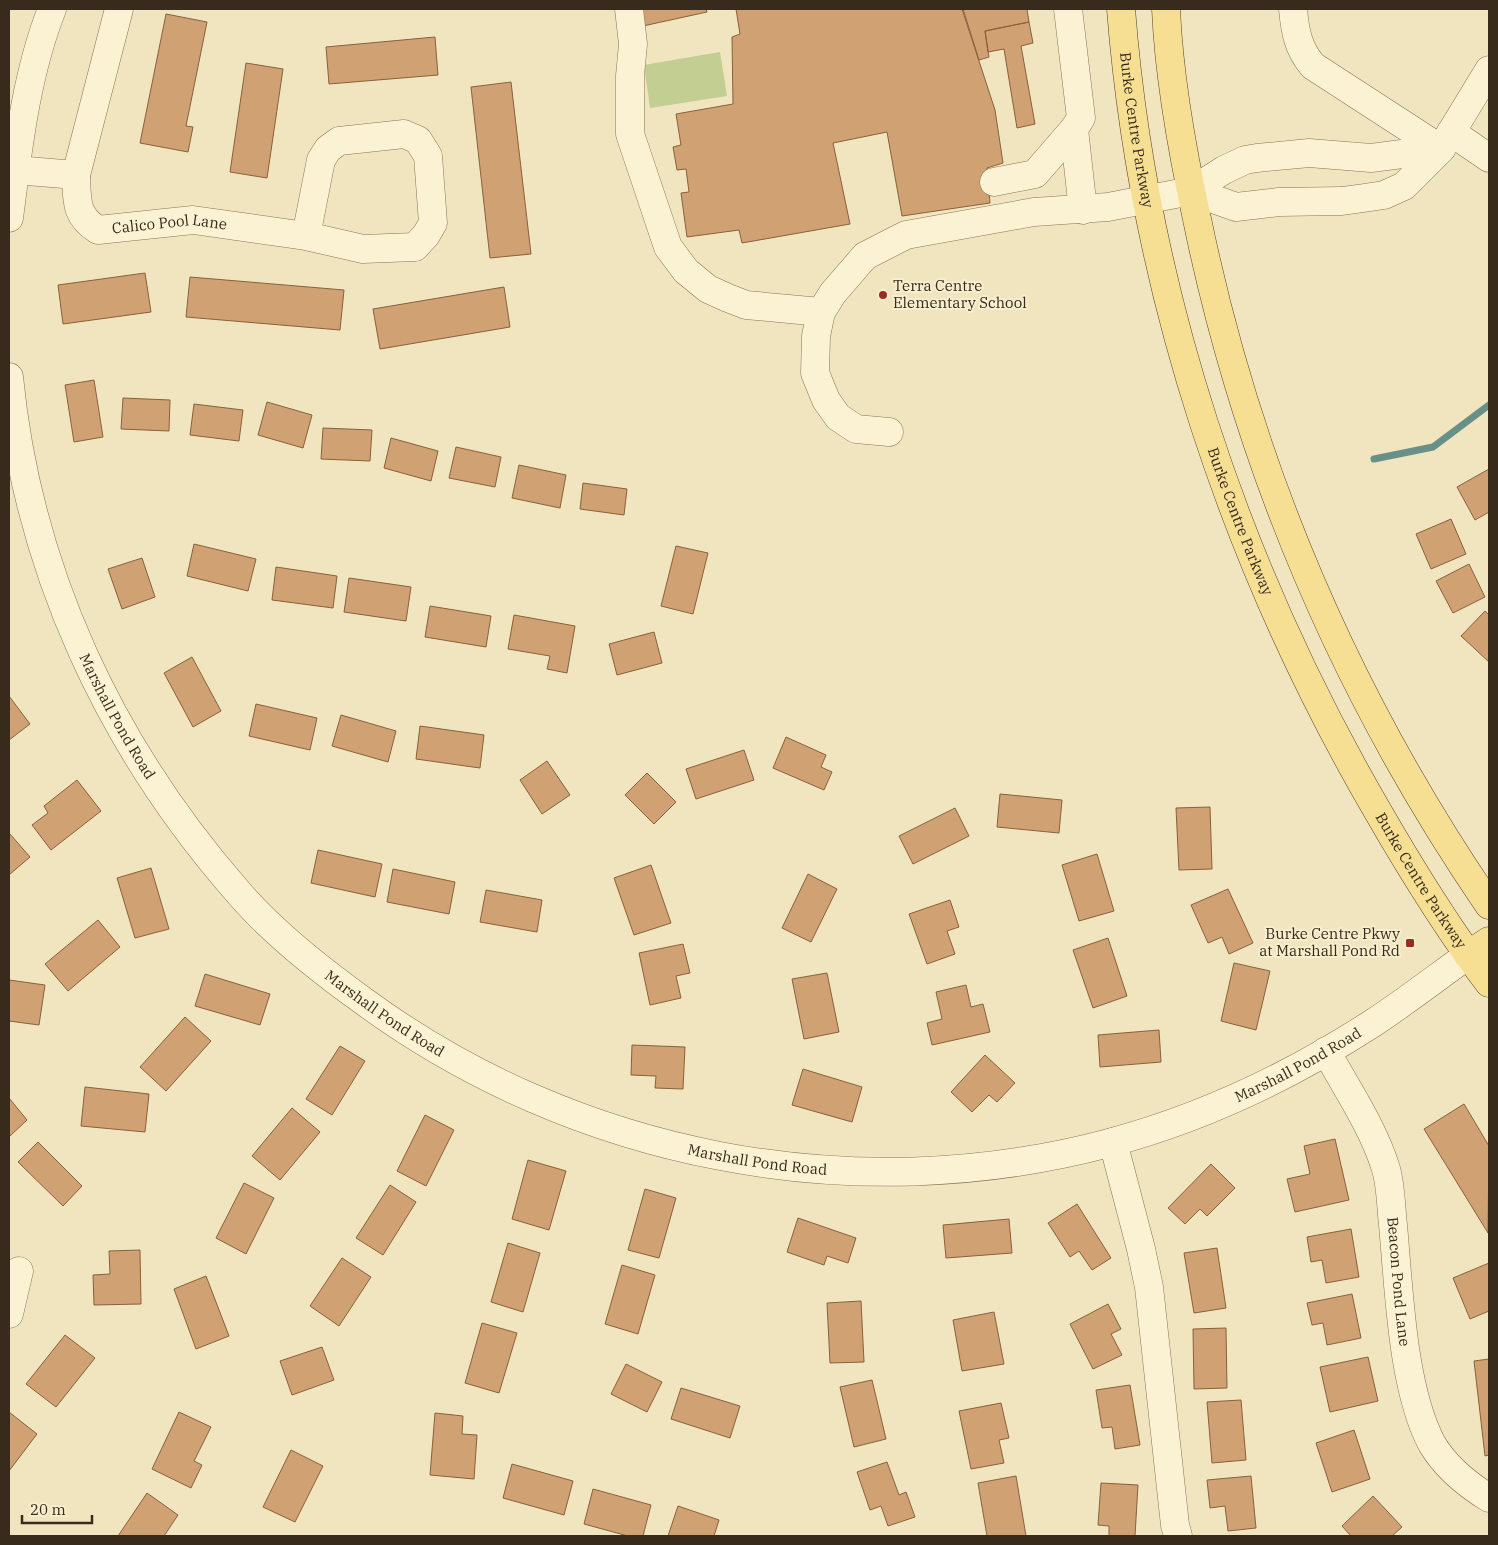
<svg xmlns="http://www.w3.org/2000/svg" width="1498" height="1545" viewBox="0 0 1498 1545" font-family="'IBM Plex Serif',serif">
<rect width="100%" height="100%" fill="#f0e5be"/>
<!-- green -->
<path fill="#c2ce92" d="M 720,52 L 727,96 L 650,108 L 644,65 Z"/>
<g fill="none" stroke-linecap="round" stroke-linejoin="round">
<!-- stream -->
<path stroke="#698f89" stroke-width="7" d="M 1374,459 L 1433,447 L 1489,405"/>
</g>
<!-- building -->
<path fill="#d0a172" stroke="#89603b" d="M 639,9 L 706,9 L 707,12 L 643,26 Z
M 736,9 L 962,9 L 995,110 L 1003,163 L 987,168 L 990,203 L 902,216 L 887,132 L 833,143 L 850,224 L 742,243 L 739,230 L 687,237 L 681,193 L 689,192 L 686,169 L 677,170 L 673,147 L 681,145 L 676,114 L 733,104 L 732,37 L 740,34 Z
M 963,9 L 1027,9 L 1029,22 L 985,31 L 989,57 L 979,60 Z
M 166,14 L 207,22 L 186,126 L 193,127 L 188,152 L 140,143 Z
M 1029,22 L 1033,43 L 1021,46 L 1035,124 L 1017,128 L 1004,49 L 988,52 L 985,31 Z
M 435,37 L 438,75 L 329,84 L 326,47 Z
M 246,63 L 283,69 L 267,178 L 230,172 Z
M 511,82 L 531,254 L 490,258 L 471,87 Z
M 145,273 L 151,312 L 63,324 L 58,285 Z
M 190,277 L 344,290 L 340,330 L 186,317 Z
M 504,287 L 510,327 L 380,349 L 373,309 Z
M 94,380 L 103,437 L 74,442 L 65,385 Z
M 123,398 L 170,400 L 169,431 L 121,429 Z
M 267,402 L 312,415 L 303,448 L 258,435 Z
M 194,404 L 243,410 L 239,441 L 190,435 Z
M 323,428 L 372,430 L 370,461 L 321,459 Z
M 391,438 L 438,451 L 431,481 L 384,468 Z
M 456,447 L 501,457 L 495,487 L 449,478 Z
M 519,465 L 566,475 L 560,508 L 512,498 Z
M 1489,469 L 1489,512 L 1475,520 L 1457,487 Z
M 583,483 L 627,489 L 624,515 L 580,509 Z
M 1451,519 L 1466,554 L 1431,569 L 1416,534 Z
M 194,544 L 256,559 L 248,591 L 187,576 Z
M 676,546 L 708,553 L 693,614 L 661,606 Z
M 142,558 L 155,597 L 122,609 L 108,569 Z
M 1469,564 L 1485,597 L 1453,613 L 1436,581 Z
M 276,567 L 337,576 L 333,608 L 272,600 Z
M 349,578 L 411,587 L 406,621 L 344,612 Z
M 430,606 L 491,616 L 486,647 L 425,637 Z
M 1485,611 L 1489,615 L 1489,662 L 1461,636 Z
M 514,615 L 575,626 L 567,673 L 547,669 L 550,656 L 508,649 Z
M 654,632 L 662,663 L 617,675 L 609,644 Z
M 192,657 L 221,711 L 193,727 L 164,673 Z
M 9,696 L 30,724 L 9,740 Z
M 256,704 L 317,718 L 310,750 L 249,736 Z
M 341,715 L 396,731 L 388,762 L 332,746 Z
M 420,726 L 484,735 L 480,768 L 416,759 Z
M 786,737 L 826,755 L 821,767 L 832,772 L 824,790 L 773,768 Z
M 744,750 L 754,780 L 696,799 L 686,769 Z
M 547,761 L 570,795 L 542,814 L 520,780 Z
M 647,773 L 676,802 L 654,824 L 625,795 Z
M 77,780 L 101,811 L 51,850 L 32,825 L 48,813 L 44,806 Z
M 1000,794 L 1062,800 L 1059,833 L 997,827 Z
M 1210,807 L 1212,869 L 1179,870 L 1176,808 Z
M 955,808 L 969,836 L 913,864 L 899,836 Z
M 10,834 L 30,857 L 9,875 L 9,835 Z
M 318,850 L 382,864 L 375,897 L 311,883 Z
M 1097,854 L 1114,911 L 1079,921 L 1062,865 Z
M 651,865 L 671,923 L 634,935 L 614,878 Z
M 151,868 L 169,929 L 135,938 L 117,878 Z
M 393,869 L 455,882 L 449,914 L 387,902 Z
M 808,874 L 837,889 L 811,942 L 782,928 Z
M 1228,889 L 1253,943 L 1229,954 L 1222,937 L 1208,943 L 1191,905 Z
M 486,890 L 542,900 L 537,932 L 480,922 Z
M 950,900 L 959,927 L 947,931 L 955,954 L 927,964 L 909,914 Z
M 98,920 L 120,947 L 68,991 L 45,964 Z
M 1108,938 L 1127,996 L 1093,1008 L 1073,950 Z
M 683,944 L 690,973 L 676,976 L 681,998 L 650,1005 L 639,953 Z
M 1234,963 L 1270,971 L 1256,1030 L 1221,1021 Z
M 827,973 L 839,1032 L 804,1039 L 792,979 Z
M 205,974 L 270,994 L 260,1025 L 195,1006 Z
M 9,980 L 45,985 L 39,1025 L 9,1021 Z
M 966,985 L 971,1007 L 983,1004 L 990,1032 L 932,1045 L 927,1023 L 942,1019 L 936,992 Z
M 185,1017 L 211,1041 L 166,1091 L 140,1067 Z
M 1159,1030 L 1161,1062 L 1100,1067 L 1098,1035 Z
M 632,1045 L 685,1047 L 683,1089 L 655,1088 L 656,1076 L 631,1075 Z
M 340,1046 L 365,1061 L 332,1115 L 306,1099 Z
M 985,1055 L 1015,1083 L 997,1102 L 989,1095 L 972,1112 L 951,1092 Z
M 803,1069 L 862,1087 L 852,1122 L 792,1105 Z
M 85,1087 L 149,1094 L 145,1132 L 81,1126 Z
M 9,1098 L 27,1120 L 9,1137 Z
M 1464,1104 L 1489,1146 L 1488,1233 L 1424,1129 Z
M 292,1108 L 320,1132 L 280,1180 L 252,1156 Z
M 425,1115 L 454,1130 L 426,1186 L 397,1171 Z
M 1335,1139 L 1349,1200 L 1295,1212 L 1287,1179 L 1310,1174 L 1304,1146 Z
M 38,1142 L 82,1186 L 63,1206 L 18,1162 Z
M 528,1160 L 566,1171 L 549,1230 L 512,1219 Z
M 1211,1164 L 1235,1188 L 1207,1216 L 1200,1209 L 1185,1224 L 1168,1208 Z
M 244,1183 L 274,1198 L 246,1254 L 216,1238 Z
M 390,1185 L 416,1202 L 383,1255 L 356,1238 Z
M 645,1189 L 676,1198 L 659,1258 L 628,1250 Z
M 1077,1204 L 1111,1258 L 1092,1270 L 1079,1251 L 1070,1257 L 1048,1223 Z
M 798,1218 L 856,1238 L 848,1263 L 827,1256 L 824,1265 L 787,1252 Z
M 1009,1219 L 1012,1253 L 946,1258 L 943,1225 Z
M 1351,1229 L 1359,1277 L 1326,1283 L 1322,1260 L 1311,1262 L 1307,1237 Z
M 508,1243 L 540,1253 L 523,1312 L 491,1302 Z
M 1217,1248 L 1226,1308 L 1194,1313 L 1184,1253 Z
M 140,1250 L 141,1304 L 94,1305 L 93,1275 L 110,1274 L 109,1251 Z
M 342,1258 L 371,1277 L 339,1326 L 310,1306 Z
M 1489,1263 L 1489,1311 L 1470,1319 L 1453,1278 Z
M 622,1265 L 655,1275 L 638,1334 L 605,1324 Z
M 206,1276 L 229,1336 L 196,1349 L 174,1289 Z
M 1352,1294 L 1361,1338 L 1327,1345 L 1323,1323 L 1312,1325 L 1307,1303 Z
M 861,1301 L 864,1362 L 830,1363 L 827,1303 Z
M 1108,1304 L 1121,1329 L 1111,1334 L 1122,1355 L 1093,1369 L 1070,1324 Z
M 994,1312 L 1004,1364 L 962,1371 L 953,1320 Z
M 482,1323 L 517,1333 L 499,1393 L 465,1383 Z
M 1226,1328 L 1227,1388 L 1194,1389 L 1193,1329 Z
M 65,1335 L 95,1358 L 56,1407 L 26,1384 Z
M 322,1347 L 334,1380 L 292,1395 L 280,1361 Z
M 1368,1357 L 1378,1401 L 1330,1412 L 1320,1367 Z
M 1489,1359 L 1489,1455 L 1485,1456 L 1474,1361 Z
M 626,1364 L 662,1382 L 647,1412 L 611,1394 Z
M 872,1380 L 886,1439 L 854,1447 L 840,1387 Z
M 1130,1385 L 1140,1445 L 1115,1449 L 1112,1427 L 1102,1428 L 1096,1390 Z
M 681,1388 L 740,1406 L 730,1438 L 671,1419 Z
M 1241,1400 L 1246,1460 L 1212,1463 L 1207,1402 Z
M 1001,1403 L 1009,1438 L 999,1440 L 1004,1463 L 971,1469 L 959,1411 Z
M 9,1412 L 37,1434 L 9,1471 Z
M 179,1412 L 211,1427 L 194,1461 L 202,1465 L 191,1488 L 152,1469 Z
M 435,1413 L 463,1416 L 462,1434 L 477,1435 L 474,1479 L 430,1475 Z
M 1354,1430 L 1370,1479 L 1332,1492 L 1316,1443 Z
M 291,1450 L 323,1466 L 295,1522 L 263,1507 Z
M 887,1462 L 899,1495 L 906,1492 L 915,1517 L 888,1526 L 881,1506 L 870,1510 L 857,1472 Z
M 512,1464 L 573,1481 L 564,1515 L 503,1498 Z
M 1016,1476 L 1026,1536 L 987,1536 L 978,1483 Z
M 1251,1476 L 1256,1528 L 1228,1531 L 1225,1506 L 1210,1508 L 1207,1480 Z
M 1101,1483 L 1138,1485 L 1135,1536 L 1109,1536 L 1109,1526 L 1098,1525 Z
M 593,1489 L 651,1505 L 643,1536 L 628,1536 L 584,1524 Z
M 147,1493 L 178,1515 L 164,1536 L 118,1536 Z
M 1373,1496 L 1402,1527 L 1392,1536 L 1351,1536 L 1342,1526 Z
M 678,1506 L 719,1520 L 714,1536 L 668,1536 Z"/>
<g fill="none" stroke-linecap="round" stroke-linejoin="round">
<defs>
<g id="minor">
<path d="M 629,9 L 633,44 L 630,76 L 630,134 L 668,247 L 686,271 L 708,289 L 728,298 L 746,305 L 821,312"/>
<path d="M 1068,9 L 1081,118 L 1074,129 L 1083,210"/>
<path d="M 1293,9 C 1295,31 1298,49 1313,66 L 1441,149 L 1489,70"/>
<path d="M 1451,132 L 1489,158"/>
<path id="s1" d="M 15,170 L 76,175 C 77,200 75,216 98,230 L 193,220 L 306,236 L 321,160 L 328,149 L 339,141 L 404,134 L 418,140 L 428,156 L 433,223 L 426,235 L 415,247 L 363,249 L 306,236"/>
<path d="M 76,175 L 119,9"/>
<path d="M 994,182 L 1035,174 L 1074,129"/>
<path d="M 1191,191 L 1236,207 L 1279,202 L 1342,201 L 1364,198 L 1384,195 L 1404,186 L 1441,149"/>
<path d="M 9,218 C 18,148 26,75 52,9"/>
<path id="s2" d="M 9,377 C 28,570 110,746 238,892 C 272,932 319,969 362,1000 C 575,1157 853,1211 1109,1143 C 1203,1118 1291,1076 1373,1023 C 1405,1002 1436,978 1468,955"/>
<path d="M 889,432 L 856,429 L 838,417 L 826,400 L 815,373 L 816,336 L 821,312 L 833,293 L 865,256 L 906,235 L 1034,212 L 1108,207 L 1191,191 L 1224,170 L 1245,160 L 1257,158 L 1309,153 L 1371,158 L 1441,149"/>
<path id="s3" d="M 1326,1051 C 1347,1089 1373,1127 1386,1169 C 1391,1186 1391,1208 1393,1225 C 1399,1289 1402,1388 1432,1444 C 1445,1466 1468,1485 1489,1498"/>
<path d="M 1113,1142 L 1141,1249 L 1149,1287 L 1175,1525 L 1178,1536"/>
<path d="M 9,1314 L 19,1271"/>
</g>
<g id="major">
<path id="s4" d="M 1121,9 C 1143,290 1235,566 1377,810 C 1411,869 1447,928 1489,983"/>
<path d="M 1166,9 C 1169,79 1182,150 1197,219 C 1248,467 1346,696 1489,905"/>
<path d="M 1468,955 L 1489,941"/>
</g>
</defs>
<!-- minor casing -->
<use href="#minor" stroke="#897556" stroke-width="29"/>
<!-- major casing -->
<use href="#major" stroke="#56432b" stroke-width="29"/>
<!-- minor -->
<use href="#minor" stroke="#faf2d2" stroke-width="28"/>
<!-- major -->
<use href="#major" stroke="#f6df93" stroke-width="28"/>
</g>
<!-- markers -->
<g fill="#9b2c23" stroke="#f7eece" stroke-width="2">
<circle cx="883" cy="295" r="5"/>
<rect x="1405" y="938" width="10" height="10" rx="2.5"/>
</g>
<g text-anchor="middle" stroke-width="4" stroke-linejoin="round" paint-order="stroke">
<!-- street labels -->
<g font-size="15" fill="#382b1c" stroke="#f7eece">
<text dy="5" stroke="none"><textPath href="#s4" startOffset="122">Burke Centre Parkway</textPath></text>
<text dy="5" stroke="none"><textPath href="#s1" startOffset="196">Calico Pool Lane</textPath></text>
<text dy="5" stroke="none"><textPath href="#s4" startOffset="528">Burke Centre Parkway</textPath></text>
<text dy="5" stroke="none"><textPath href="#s2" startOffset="359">Marshall Pond Road</textPath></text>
<text dy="5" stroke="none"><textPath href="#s4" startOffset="931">Burke Centre Parkway</textPath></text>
<text dy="5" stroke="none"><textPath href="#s2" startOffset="764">Marshall Pond Road</textPath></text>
<text dy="5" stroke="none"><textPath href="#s2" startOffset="1729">Marshall Pond Road</textPath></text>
<text dy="5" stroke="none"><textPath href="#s2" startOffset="1169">Marshall Pond Road</textPath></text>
<text dy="5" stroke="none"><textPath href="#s3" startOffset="246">Beacon Pond Lane</textPath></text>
</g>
<!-- poi labels -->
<g font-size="15" fill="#382b1c" stroke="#f7eece" text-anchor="start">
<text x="893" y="291">Terra Centre<tspan x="893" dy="17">Elementary School</tspan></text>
<text x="1400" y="939" text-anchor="end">Burke Centre Pkwy<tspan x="1400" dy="17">at Marshall Pond Rd</tspan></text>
</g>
</g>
<!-- border -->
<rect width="1498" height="1545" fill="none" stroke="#382b1c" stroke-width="20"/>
<!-- scale -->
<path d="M22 1515v8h70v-8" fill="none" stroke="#382b1c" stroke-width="2.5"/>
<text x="30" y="1515" font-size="15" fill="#382b1c" stroke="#f7eece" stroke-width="4" paint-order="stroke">20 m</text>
</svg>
